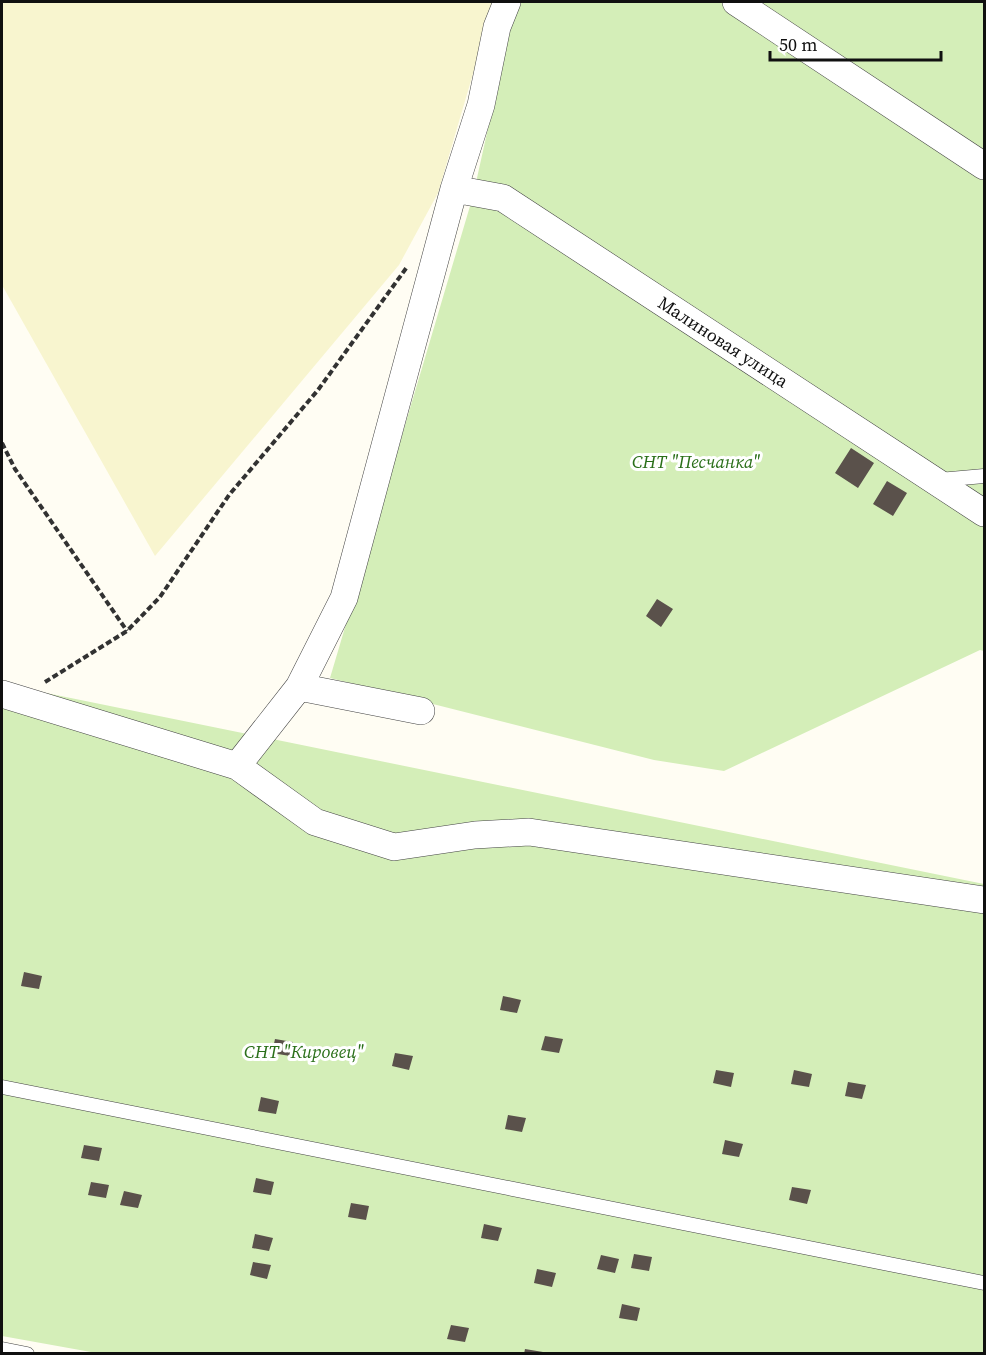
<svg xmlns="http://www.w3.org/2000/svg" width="986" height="1355" viewBox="0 0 986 1355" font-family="'Source Serif 4',serif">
<rect width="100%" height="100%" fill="#fffdf3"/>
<!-- farmland -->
<path fill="#f8f5cf" d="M 2,2 L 494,2 L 438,193 L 399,265 L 155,556 L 2,285 Z"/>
<!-- green -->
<path fill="#d4eeb8" d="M 516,2 L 984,2 L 984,651 L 980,650 L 724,771 L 654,760 L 330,678 L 473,196 Z
M 2,684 L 984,884 L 984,1353 L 102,1354 L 2,1336 Z"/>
<!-- building -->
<path fill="#5a514b" d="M 851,448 L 874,463 L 858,488 L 835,473 Z
M 887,481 L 907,493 L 893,516 L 873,504 Z
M 657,599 L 673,609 L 661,627 L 646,616 Z
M 24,972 L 42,976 L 39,989 L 21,986 Z
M 503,996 L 521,1000 L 517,1013 L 500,1010 Z
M 545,1036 L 563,1039 L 559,1053 L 541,1050 Z
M 275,1039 L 293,1042 L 290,1056 L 272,1053 Z
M 395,1053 L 413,1056 L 409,1070 L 392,1066 Z
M 716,1070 L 734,1073 L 731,1087 L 713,1083 Z
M 794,1070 L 812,1074 L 809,1087 L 791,1084 Z
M 848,1082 L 866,1085 L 862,1099 L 845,1096 Z
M 261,1097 L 279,1101 L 276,1114 L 258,1111 Z
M 508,1115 L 526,1118 L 522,1132 L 505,1129 Z
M 725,1140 L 743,1144 L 739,1157 L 722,1154 Z
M 84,1145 L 102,1148 L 99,1161 L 81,1158 Z
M 256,1178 L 274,1182 L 271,1195 L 253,1192 Z
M 91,1182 L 109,1185 L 106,1198 L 88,1195 Z
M 792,1187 L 811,1190 L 807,1204 L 789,1200 Z
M 124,1191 L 142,1195 L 138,1208 L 120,1205 Z
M 351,1203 L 369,1206 L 366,1220 L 348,1217 Z
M 484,1224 L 502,1228 L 498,1241 L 481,1238 Z
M 255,1234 L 273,1238 L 269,1251 L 252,1248 Z
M 634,1254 L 652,1257 L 649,1271 L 631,1268 Z
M 601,1255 L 619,1259 L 615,1273 L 597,1269 Z
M 253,1262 L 271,1265 L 267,1279 L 250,1275 Z
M 537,1269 L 556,1273 L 552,1287 L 534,1283 Z
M 622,1304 L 640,1308 L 637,1321 L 619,1318 Z
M 451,1325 L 469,1328 L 465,1342 L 447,1339 Z
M 525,1349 L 543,1352 L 542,1354 L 524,1354 Z"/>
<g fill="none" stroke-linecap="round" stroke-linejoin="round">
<defs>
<path id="lane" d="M 939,480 L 984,476
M 2,1087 L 984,1283
M 2,1349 L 27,1354"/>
<path id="street" d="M 736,2 L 984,166
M 454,189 L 503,198 L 984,513
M 299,687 L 421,711
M 2,694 L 237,766 L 299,687 L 344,598 L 454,189 L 481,105 L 497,27 L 507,2
M 237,766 L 315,822 L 394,847 L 475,835 L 529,832 L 984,900"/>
</defs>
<!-- lane casing -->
<use href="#lane" stroke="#434343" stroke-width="15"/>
<!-- street casing -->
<use href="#street" stroke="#434343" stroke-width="28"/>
<!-- path -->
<path stroke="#323232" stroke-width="4" stroke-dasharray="6 3" stroke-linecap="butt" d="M 2,443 L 15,469 L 127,631
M 45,682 L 127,631 L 160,597 L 229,495 L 318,390 L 407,267"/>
<!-- lane -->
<use href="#lane" stroke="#fff" stroke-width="14"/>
<!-- street -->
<use href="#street" stroke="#fff" stroke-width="27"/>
</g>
<g text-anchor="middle" stroke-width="6" stroke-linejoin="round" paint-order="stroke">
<!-- street labels -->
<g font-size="18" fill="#101010" stroke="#fff">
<text transform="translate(723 342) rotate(33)" y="6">Малиновая улица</text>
</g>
<!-- park labels -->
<g font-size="18" font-style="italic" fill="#2a6f19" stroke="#fff">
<text x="696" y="468">СНТ "Песчанка"</text>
<text x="304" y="1058">СНТ "Кировец"</text>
</g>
</g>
<!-- border -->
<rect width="986" height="1355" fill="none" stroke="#101010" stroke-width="6"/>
<!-- scale -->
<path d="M770 51v9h171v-9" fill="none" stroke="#101010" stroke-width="3"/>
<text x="779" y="51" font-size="18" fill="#101010" stroke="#ffffff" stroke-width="4.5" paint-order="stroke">50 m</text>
</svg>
